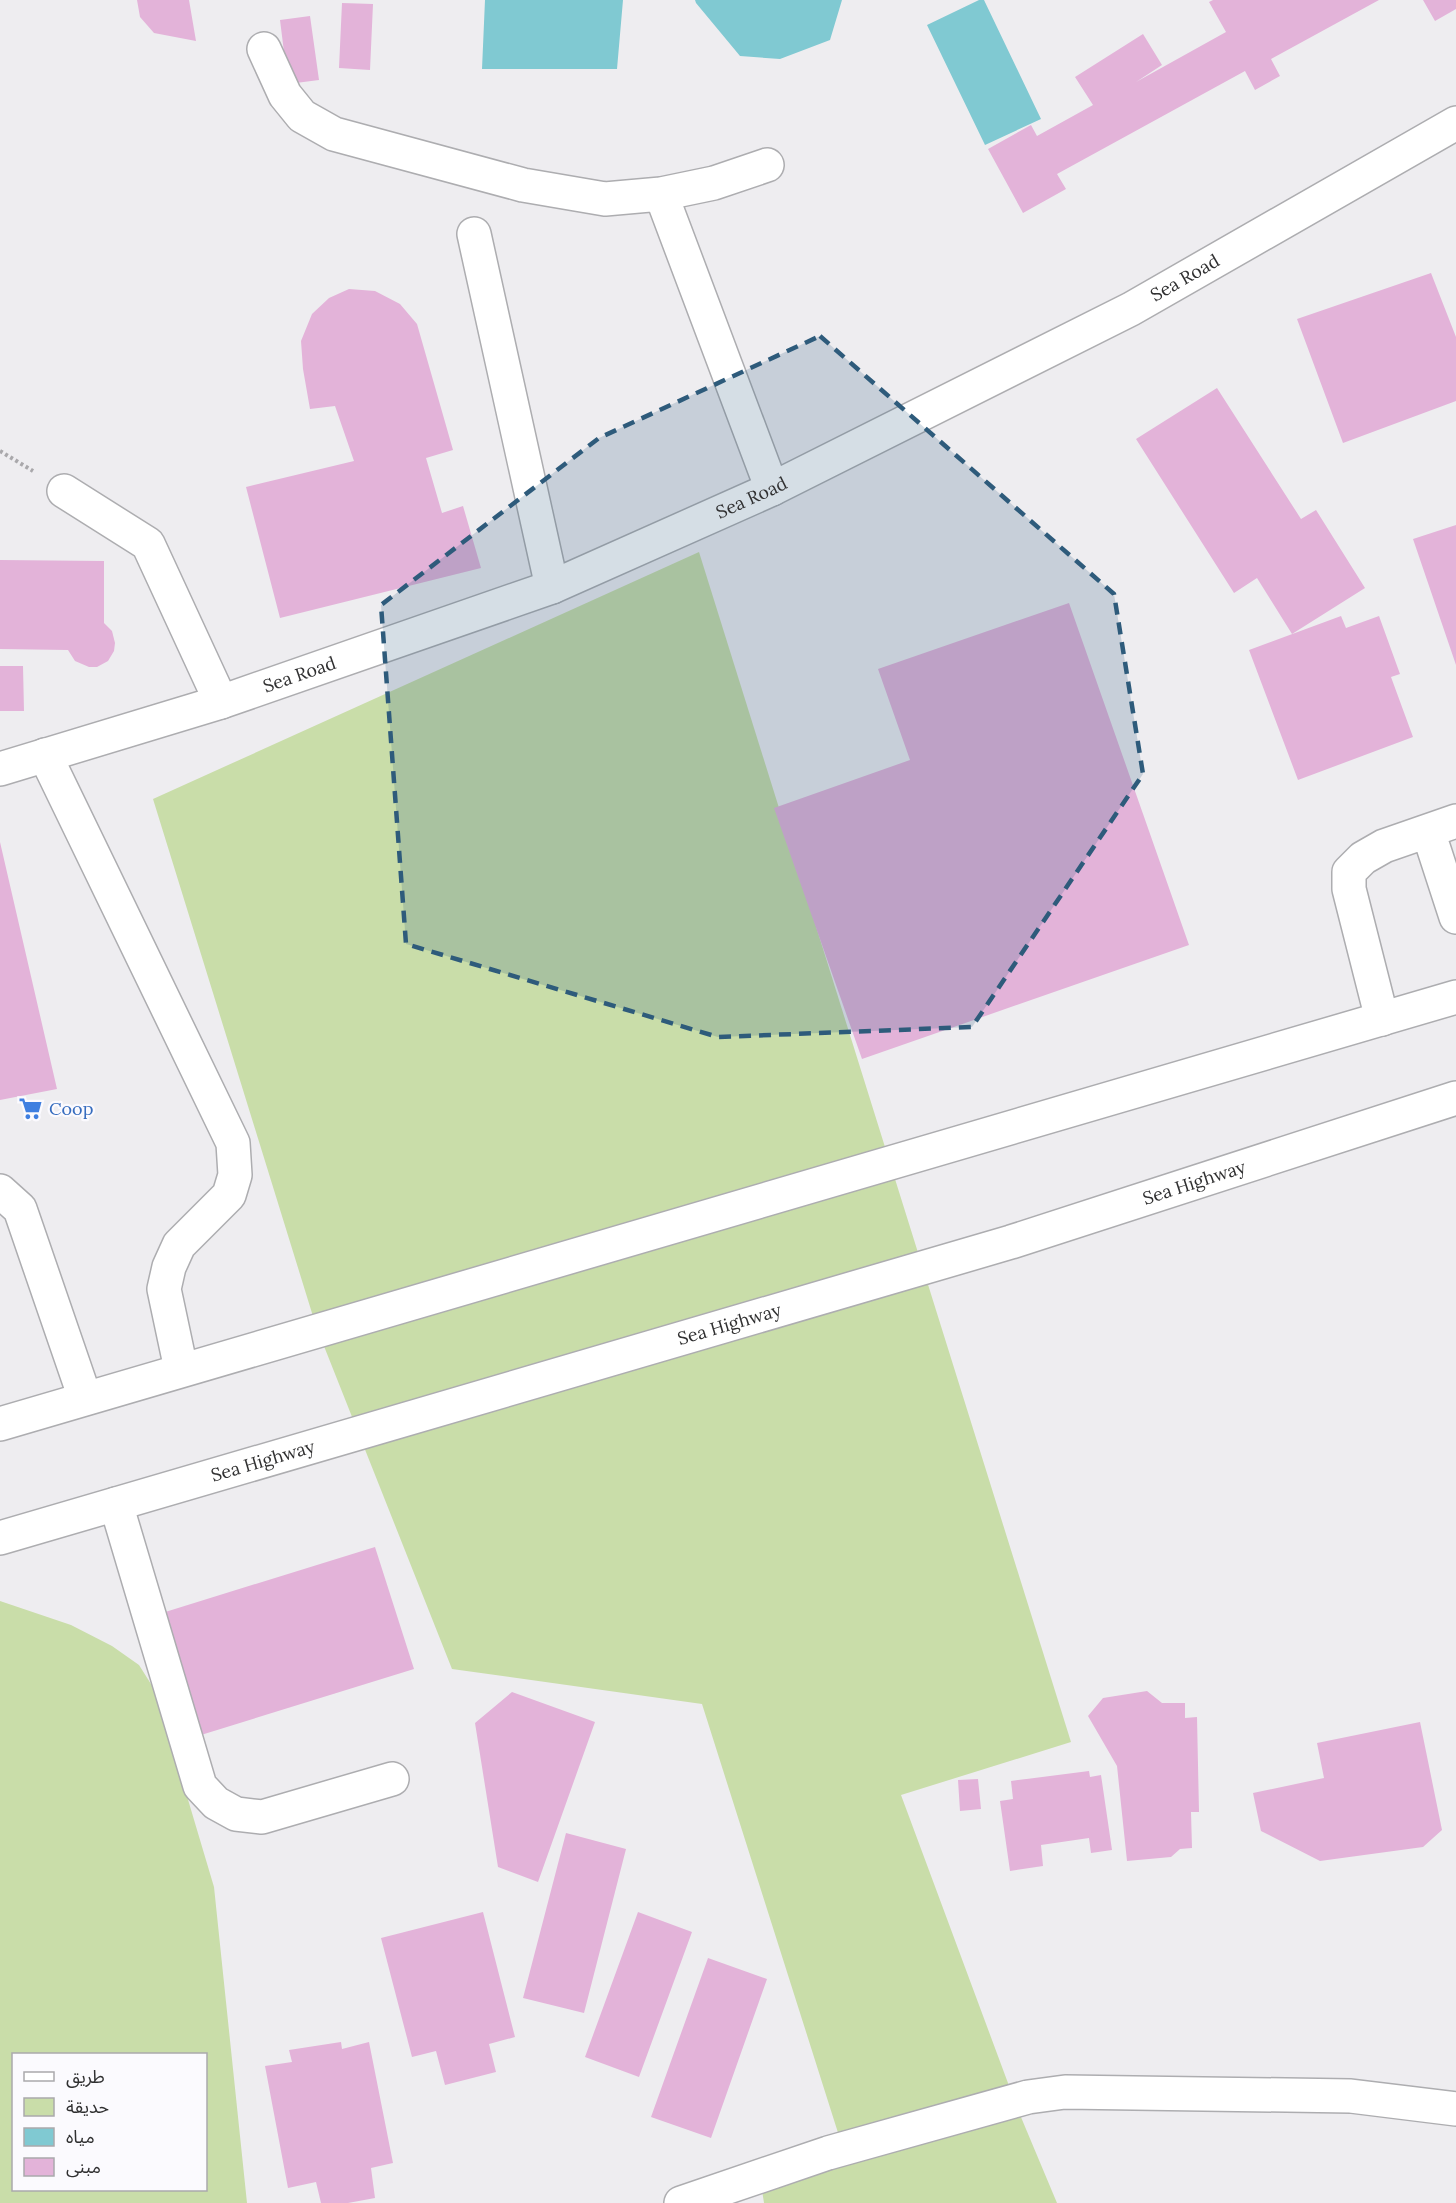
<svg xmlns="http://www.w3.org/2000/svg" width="1456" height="2203" viewBox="0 0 1456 2203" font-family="Lora,'Noto Sans Arabic',serif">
<rect width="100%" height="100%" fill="#eeedf0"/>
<!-- green -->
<path fill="#c9dda9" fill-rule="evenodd" d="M 699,552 L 1071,1742 L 901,1795 L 1018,2110 L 1057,2203 L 764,2203 L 761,2184 L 840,2139 L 702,1704 L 452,1669 L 316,1326 L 153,799 Z
M 0,1601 L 71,1625 L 112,1646 L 139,1665 L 156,1692 L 214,1887 L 247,2203 L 0,2203 ZM 14,2054 L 206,2054 L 206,2190 L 14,2190 Z"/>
<!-- water -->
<path fill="#80c9d2" d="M 485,0 L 623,0 L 617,69 L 482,69 Z
M 695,0 L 842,0 L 830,40 L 780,59 L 740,56 L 696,3 Z
M 979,0 L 984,0 L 1041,119 L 985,145 L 927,25 Z"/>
<!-- building -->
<path fill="#e3b3d9" d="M 137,0 L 189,0 L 196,41 L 154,33 L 140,17 Z
M 1213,0 L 1379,0 L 1271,59 L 1280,76 L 1255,90 L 1245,71 L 1057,174 L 1066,189 L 1023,213 L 988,149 L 1031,125 L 1037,136 L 1093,105 L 1075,77 L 1143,34 L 1162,65 L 1136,82 L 1226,32 L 1209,2 Z
M 1423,0 L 1456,0 L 1456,9 L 1435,21 Z
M 342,3 L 373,4 L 370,70 L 339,68 Z
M 310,16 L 319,80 L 288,84 L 280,20 Z
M 1431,273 L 1456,337 L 1456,401 L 1343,443 L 1297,319 Z
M 349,289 L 375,291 L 400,304 L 417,324 L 453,450 L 426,458 L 442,513 L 463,506 L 481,568 L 280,618 L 246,487 L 354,461 L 335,406 L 310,409 L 303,369 L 301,341 L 312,314 L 329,298 Z
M 1217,388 L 1301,519 L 1316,510 L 1365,588 L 1292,634 L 1257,578 L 1234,593 L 1136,439 Z
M 1456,525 L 1456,665 L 1413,539 Z
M 0,560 L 104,561 L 104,623 L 112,631 L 115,643 L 114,651 L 108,661 L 97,667 L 89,667 L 75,661 L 68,650 L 0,649 Z
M 1069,603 L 1189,945 L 862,1059 L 774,808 L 910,760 L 878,669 Z
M 1341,616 L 1346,628 L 1379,616 L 1400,674 L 1391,677 L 1413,737 L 1298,780 L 1249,650 Z
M 0,666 L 23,666 L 24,711 L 0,711 Z
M 0,842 L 57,1089 L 0,1100 Z
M 375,1547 L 414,1669 L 201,1735 L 162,1613 Z
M 1147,1691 L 1162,1703 L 1185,1703 L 1185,1718 L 1197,1717 L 1199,1812 L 1191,1812 L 1192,1848 L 1180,1849 L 1171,1857 L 1127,1861 L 1117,1766 L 1088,1716 L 1103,1698 Z
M 512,1692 L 595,1722 L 538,1882 L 498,1867 L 475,1723 Z
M 1420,1722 L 1442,1830 L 1423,1847 L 1320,1861 L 1261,1831 L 1253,1793 L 1324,1778 L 1317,1743 Z
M 1089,1771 L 1090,1777 L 1101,1775 L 1112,1850 L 1091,1853 L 1089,1838 L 1041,1845 L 1043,1866 L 1010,1871 L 1000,1801 L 1013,1799 L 1011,1781 Z
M 978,1779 L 981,1809 L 960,1811 L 958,1780 Z
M 566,1833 L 626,1849 L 584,2013 L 523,1998 Z
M 483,1912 L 515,2037 L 489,2044 L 496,2072 L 445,2085 L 436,2051 L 412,2057 L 381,1938 Z
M 638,1912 L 692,1932 L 639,2077 L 585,2057 Z
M 708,1958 L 767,1979 L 711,2138 L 651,2117 Z
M 341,2042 L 342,2049 L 369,2042 L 393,2163 L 371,2168 L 375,2198 L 348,2203 L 321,2203 L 316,2182 L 288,2188 L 265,2066 L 292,2062 L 289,2050 Z"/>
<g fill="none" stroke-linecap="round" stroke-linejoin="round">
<defs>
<path id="minor" d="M 264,49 L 285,95 L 302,116 L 334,134 L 523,185 L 605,199 L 661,194 L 714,183 L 767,165
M 661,194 L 772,489
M 474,234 L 552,587
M 64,491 L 148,544 L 221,702
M 45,755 L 233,1143 L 235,1175 L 229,1195 L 179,1245 L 169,1267 L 164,1289 L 181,1369
M 1428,831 L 1456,917
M 1382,1019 L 1349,889 L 1349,872 L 1363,858 L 1384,846 L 1456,821
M 0,1191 L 20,1209 L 85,1398
M 116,1504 L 200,1786 L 216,1803 L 236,1814 L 262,1817 L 392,1779
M 681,2203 L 828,2153 L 1028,2097 L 1065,2092 L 1351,2096 L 1456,2109"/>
<g id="highway">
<path id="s1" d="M 0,769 L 221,702 L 552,587 L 772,489 L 1131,309 L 1456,123"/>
<path d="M 0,1424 L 1456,997"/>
<path id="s2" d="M 0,1538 L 1011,1242 L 1456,1098"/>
</g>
</defs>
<!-- minor casing -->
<use href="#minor" stroke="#adadb0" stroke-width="36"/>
<!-- highway casing -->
<use href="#highway" stroke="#adadb0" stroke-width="36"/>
<!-- path -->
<path stroke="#a9a8ab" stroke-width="4" stroke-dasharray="3 3" stroke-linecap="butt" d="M 0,451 L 33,471"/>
<!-- minor -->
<use href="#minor" stroke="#fff" stroke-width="33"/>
<!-- highway -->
<use href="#highway" stroke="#fff" stroke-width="33"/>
</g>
<!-- marked area -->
<path fill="#2e5b7b" fill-opacity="0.2" stroke="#2e5b7b" stroke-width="4.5" stroke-dasharray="12 8" stroke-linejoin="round" d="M 820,336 L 1114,594 L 1143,774 L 972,1027 L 718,1037 L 406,944 L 381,605 L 599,438 Z"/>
<!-- icons -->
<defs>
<symbol id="supermarket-bare" viewBox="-9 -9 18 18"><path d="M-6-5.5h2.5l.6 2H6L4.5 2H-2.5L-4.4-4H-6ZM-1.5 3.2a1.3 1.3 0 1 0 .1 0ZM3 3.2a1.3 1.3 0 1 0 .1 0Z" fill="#3f7fe0" stroke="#fbfafe" stroke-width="2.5" paint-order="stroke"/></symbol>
</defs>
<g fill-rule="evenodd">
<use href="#supermarket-bare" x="14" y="1092" width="33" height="33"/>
</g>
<g text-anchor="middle" stroke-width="4.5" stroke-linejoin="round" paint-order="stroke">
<!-- street labels -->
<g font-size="18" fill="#303031" stroke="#fbfafe">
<text dy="6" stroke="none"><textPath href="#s1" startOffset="1286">Sea Road</textPath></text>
<text dy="6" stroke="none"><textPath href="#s1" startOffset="800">Sea Road</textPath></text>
<text dy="6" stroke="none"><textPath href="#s1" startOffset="314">Sea Road</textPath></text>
<text dy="6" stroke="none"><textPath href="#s2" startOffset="1246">Sea Highway</textPath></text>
<text dy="6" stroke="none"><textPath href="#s2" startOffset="760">Sea Highway</textPath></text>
<text dy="6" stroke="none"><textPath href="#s2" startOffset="274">Sea Highway</textPath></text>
</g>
<!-- shop labels -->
<g font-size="18" fill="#366cbe" stroke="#fbfafe" text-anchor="start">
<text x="49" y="1115">Coop</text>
</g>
</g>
<!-- legend -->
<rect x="12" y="2053" width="195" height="138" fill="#fbfafe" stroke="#aaa9ac" stroke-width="1.5"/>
<rect x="24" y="2072" width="30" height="9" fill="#ffffff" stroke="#aaa9ac" stroke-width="1.5"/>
<text x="66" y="2083" font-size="18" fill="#303031">طريق</text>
<rect x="24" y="2098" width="30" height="18" fill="#c9dda9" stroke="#aaa9ac" stroke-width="1.5"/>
<text x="66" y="2113" font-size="18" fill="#303031">حديقة</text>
<rect x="24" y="2128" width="30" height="18" fill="#80c9d2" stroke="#aaa9ac" stroke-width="1.5"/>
<text x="66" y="2143" font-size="18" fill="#303031">مياه</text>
<rect x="24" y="2158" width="30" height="18" fill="#e3b3d9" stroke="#aaa9ac" stroke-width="1.5"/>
<text x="66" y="2173" font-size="18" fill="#303031">مبنى</text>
</svg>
